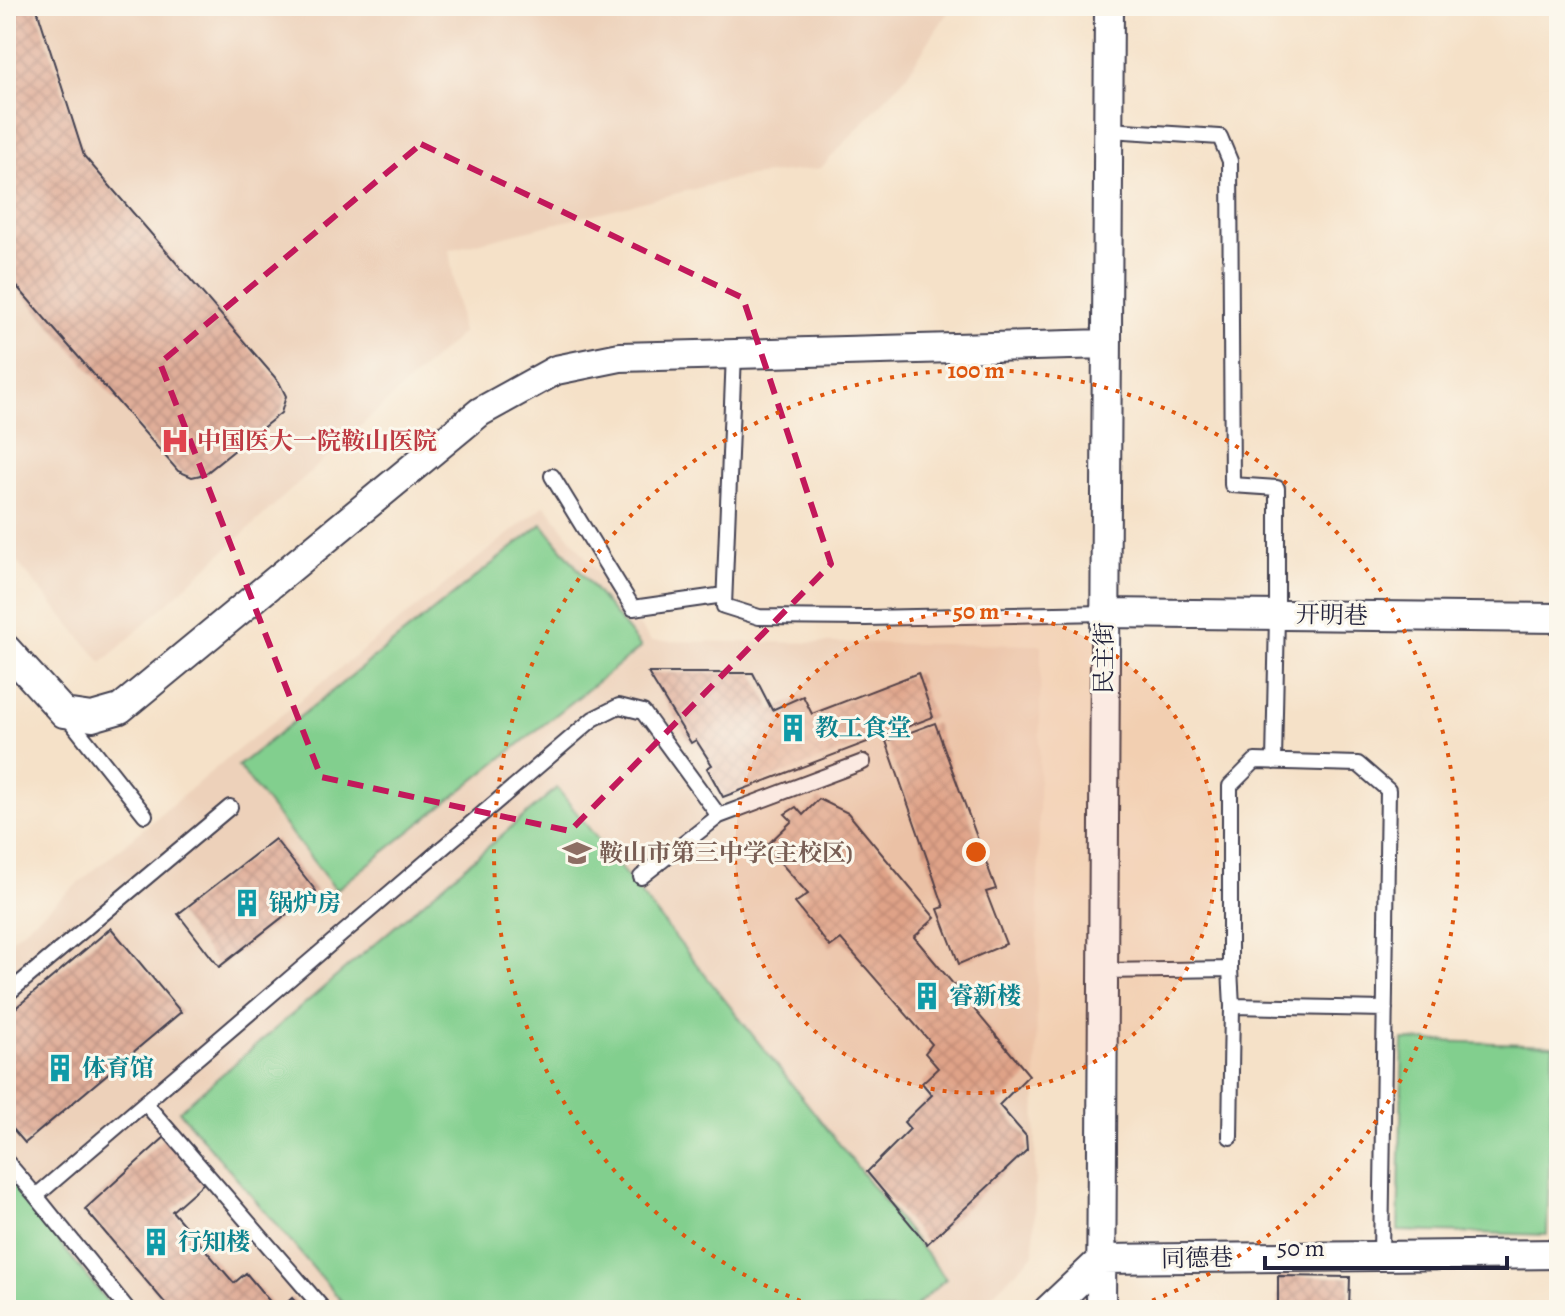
<svg xmlns="http://www.w3.org/2000/svg" width="1565" height="1316" viewBox="0 0 1565 1316" font-family="Alegreya,'Noto Serif SC',serif">
<defs>
<pattern id="building-cross-hatch" width="8" height="8" patternUnits="userSpaceOnUse" patternTransform="scale(2)"><rect width="8" height="8" fill="#e0ae99"/><path d="M0 0l8 8M0 8l8-8" fill="none" stroke="#c09585"/></pattern>
</defs>
<rect width="100%" height="100%" fill="#fbf7ec"/>
<filter id="ink" filterUnits="userSpaceOnUse"><feTurbulence type="fractalNoise" baseFrequency=".0125" numOctaves="2"/><feDisplacementMap in="SourceGraphic" scale="16" xChannelSelector="R" yChannelSelector="G"/><feConvolveMatrix kernelMatrix="1 2 1 2 8 2 1 2 1" color-interpolation-filters="sRGB"/></filter>
<filter id="wash" filterUnits="userSpaceOnUse"><feTurbulence type="fractalNoise" baseFrequency=".006" numOctaves="4" result="noise"/><feDisplacementMap in="SourceGraphic" scale="32" xChannelSelector="R" yChannelSelector="G"/><feGaussianBlur stdDeviation="1.8" result="paint"/><feColorMatrix in="noise" values="0 0 0 0 0 0 0 0 0 0 0 0 0 0 0 0 0 1.4 0 .05"/><feComposite in="paint" operator="in"/></filter>
<g filter="url(#wash)">
<rect width="100%" height="100%" fill="#f5e1c8"/>
<!-- built -->
<path fill="#edd1ba" d="M 6,6 L 952,6 L 906,76 L 821,168 L 742,177 L 449,250 L 462,333 L 102,663 L 6,549 Z
M 545,505 L 651,641 L 1041,645 L 1034,1254 L 976,1310 L 6,1310 L 6,944 L 224,761 Z"/>
<!-- grass -->
<path fill="#82cf8e" stroke="#527864" stroke-width="2" d="M 542,524 L 641,647 L 336,890 L 238,766 Z
M 557,788 L 946,1279 L 911,1310 L 349,1310 L 179,1111 Z
M 1403,1040 L 1553,1045 L 1547,1235 L 1398,1231 Z
M 6,1176 L 114,1310 L 115,1310 L 6,1310 Z"/>
<g id="blocks">
<!-- building -->
<path fill="url(#building-cross-hatch)" d="M 6,6 L 36,6 L 84,156 L 279,382 L 286,396 L 281,413 L 205,474 L 192,477 L 178,471 L 6,274 Z
M 648,673 L 753,673 L 772,710 L 803,696 L 812,714 L 918,673 L 933,717 L 723,797 L 707,768 L 712,765 L 696,740 L 691,743 Z
M 935,723 L 996,889 L 986,892 L 1006,944 L 959,964 L 938,909 L 944,907 L 886,741 Z
M 819,799 L 848,813 L 935,918 L 914,937 L 1029,1075 L 999,1105 L 1026,1136 L 1027,1150 L 927,1244 L 867,1172 L 910,1129 L 904,1122 L 932,1095 L 922,1083 L 938,1068 L 925,1053 L 932,1044 L 841,939 L 830,947 L 795,903 L 808,894 L 766,846 L 792,821 L 785,814 L 796,807 L 803,815 Z
M 275,839 L 316,891 L 219,967 L 178,914 Z
M 111,928 L 181,1012 L 25,1143 L 6,1121 L 6,1016 Z
M 165,1137 L 205,1182 L 172,1211 L 234,1283 L 246,1273 L 277,1310 L 171,1310 L 85,1209 Z
M 1278,1276 L 1350,1277 L 1349,1310 L 1278,1310 Z
M 292,1298 L 302,1310 L 279,1310 Z"/>
</g>
</g>
<g filter="url(#ink)">
<use href="#blocks" fill-opacity="0" stroke="#423f50" stroke-width="2"/>
<g fill="none" stroke-linecap="round" stroke-linejoin="round">
<defs>
<path id="service" d="M 1109,130 L 1220,137 L 1230,161 L 1232,485 L 1277,488 L 1277,615 L 1274,762
M 734,353 L 724,606 L 759,617 L 866,618 L 1105,613
M 552,476 L 633,608 L 724,595
M 65,714 L 145,815
M 641,877 L 719,816
M 1103,971 L 1230,969
M 6,995 L 230,807
M 1232,1006 L 1385,1009
M 145,1103 L 324,1310
M 1230,1137 L 1232,1006 L 1230,969 L 1230,786 L 1255,761 L 1358,764 L 1388,790 L 1381,1255
M 6,1161 L 36,1196
M 128,1310 L 36,1196 L 593,719 L 619,706 L 643,712 L 719,816 L 863,762"/>
<path id="minor" d="M 1105,613 L 1559,618
M 6,649 L 64,713 L 92,717 L 120,709 L 480,412 L 556,370 L 620,357 L 1106,344
M 1048,1310 L 1102,1259 L 1559,1254
M 1101,1310 L 1109,6"/>
</defs>
<!-- service casing -->
<use href="#service" stroke="#423f50" stroke-width="18"/>
<!-- minor casing -->
<use href="#minor" stroke="#423f50" stroke-width="32"/>
<!-- service -->
<use href="#service" stroke="#fff" stroke-width="14"/>
<!-- minor -->
<use href="#minor" stroke="#fff" stroke-width="28"/>
</g>
</g>
<!-- marked area -->
<path fill="none" stroke="#c2185b" stroke-width="6" stroke-dasharray="16 10" stroke-linejoin="round" d="M 421,144 L 743,298 L 831,564 L 570,831 L 321,777 L 160,363 Z"/>
<!-- distance rings -->
<circle cx="976" cy="852" r="241" fill="#de560e" fill-opacity=".12"/>
<g fill="none" stroke="#de560e" stroke-width="4" stroke-dasharray="4 8">
<circle cx="976" cy="852" r="241"/>
<path d="M823 1309A482 482 0 1 1 1129 1309"/>
</g>
<!-- icons -->
<defs>
<symbol id="hospital-bare" viewBox="-9 -9 18 18"><path d="M-5-5h3v3.5h4V-5h3V5h-3V1.5h-4V5h-3Z" fill="#e0444e" stroke="#fbf7ec" stroke-width="2.5" paint-order="stroke"/></symbol>
<symbol id="building-bare" viewBox="-9 -9 18 18"><path d="M-4-6H4V6H1V3H-1V6H-4ZM-2.5-4.3h1.7v1.8h-1.7ZM.8-4.3h1.7v1.8H.8ZM-2.5-1h1.7V.8h-1.7ZM.8-1h1.7V.8H.8Z" fill="#0f9aa8" stroke="#fbf7ec" stroke-width="2.5" paint-order="stroke"/></symbol>
<symbol id="school-bare" viewBox="-9 -9 18 18"><path d="M0-5L7-2L0 1L-7-2ZM-4 1L0 2.5L4 1V4Q0 6-4 4Z" fill="#8d6e63" stroke="#fbf7ec" stroke-width="2.5" paint-order="stroke"/></symbol>
</defs>
<g fill-rule="evenodd">
<use href="#hospital-bare" x="155" y="421" width="40" height="40"/>
<use href="#building-bare" x="773" y="708" width="40" height="40"/>
<use href="#school-bare" x="557" y="833" width="40" height="40"/>
<use href="#building-bare" x="227" y="883" width="40" height="40"/>
<use href="#building-bare" x="907" y="976" width="40" height="40"/>
<use href="#building-bare" x="40" y="1048" width="40" height="40"/>
<use href="#building-bare" x="136" y="1222" width="40" height="40"/>
</g>
<g text-anchor="middle" stroke-width="6" stroke-linejoin="round" paint-order="stroke">
<!-- health labels -->
<g font-size="24" font-weight="bold" fill="#be3a42" stroke="#fbf7ec" text-anchor="start">
<text x="197" y="449">中国医大一院鞍山医院</text>
</g>
<!-- street labels -->
<g font-size="24" fill="#22223b" stroke="#fbf7ec">
<text transform="translate(1332 615) rotate(1)" y="8">开明巷</text>
<text transform="translate(1104 658) rotate(-90)" y="8">民主街</text>
<text transform="translate(1197 1258) rotate(-1)" y="8">同德巷</text>
</g>
<!-- culture labels -->
<g font-size="24" font-weight="bold" fill="#0d838f" stroke="#fbf7ec" text-anchor="start">
<text x="815" y="736">教工食堂</text>
<text x="269" y="911">锅炉房</text>
<text x="949" y="1004">睿新楼</text>
<text x="82" y="1076">体育馆</text>
<text x="178" y="1250">行知楼</text>
</g>
<!-- education labels -->
<g font-size="24" font-weight="bold" fill="#785e54" stroke="#fbf7ec" text-anchor="start">
<text x="599" y="861">鞍山市第三中学(主校区)</text>
</g>
</g>
<circle cx="976" cy="852" r="12" fill="#de560e" stroke="#fbf7ec" stroke-width="4"/>
<g font-size="24" text-anchor="middle" font-weight="bold" fill="#de560e" stroke="#fbf7ec" stroke-width="6" stroke-linejoin="round" paint-order="stroke">
<text x="976" y="378">100 m</text>
<text x="976" y="619">50 m</text>
</g>
<!-- margin -->
<rect width="1565" height="1316" fill="none" stroke="#fbf7ec" stroke-width="32"/>
<!-- scale -->
<path d="M1265 1256v12h242v-12" fill="none" stroke="#22223b" stroke-width="4"/>
<text x="1277" y="1256" font-size="24" fill="#22223b" stroke="#fbf7ec" stroke-width="6" paint-order="stroke">50 m</text>
</svg>
